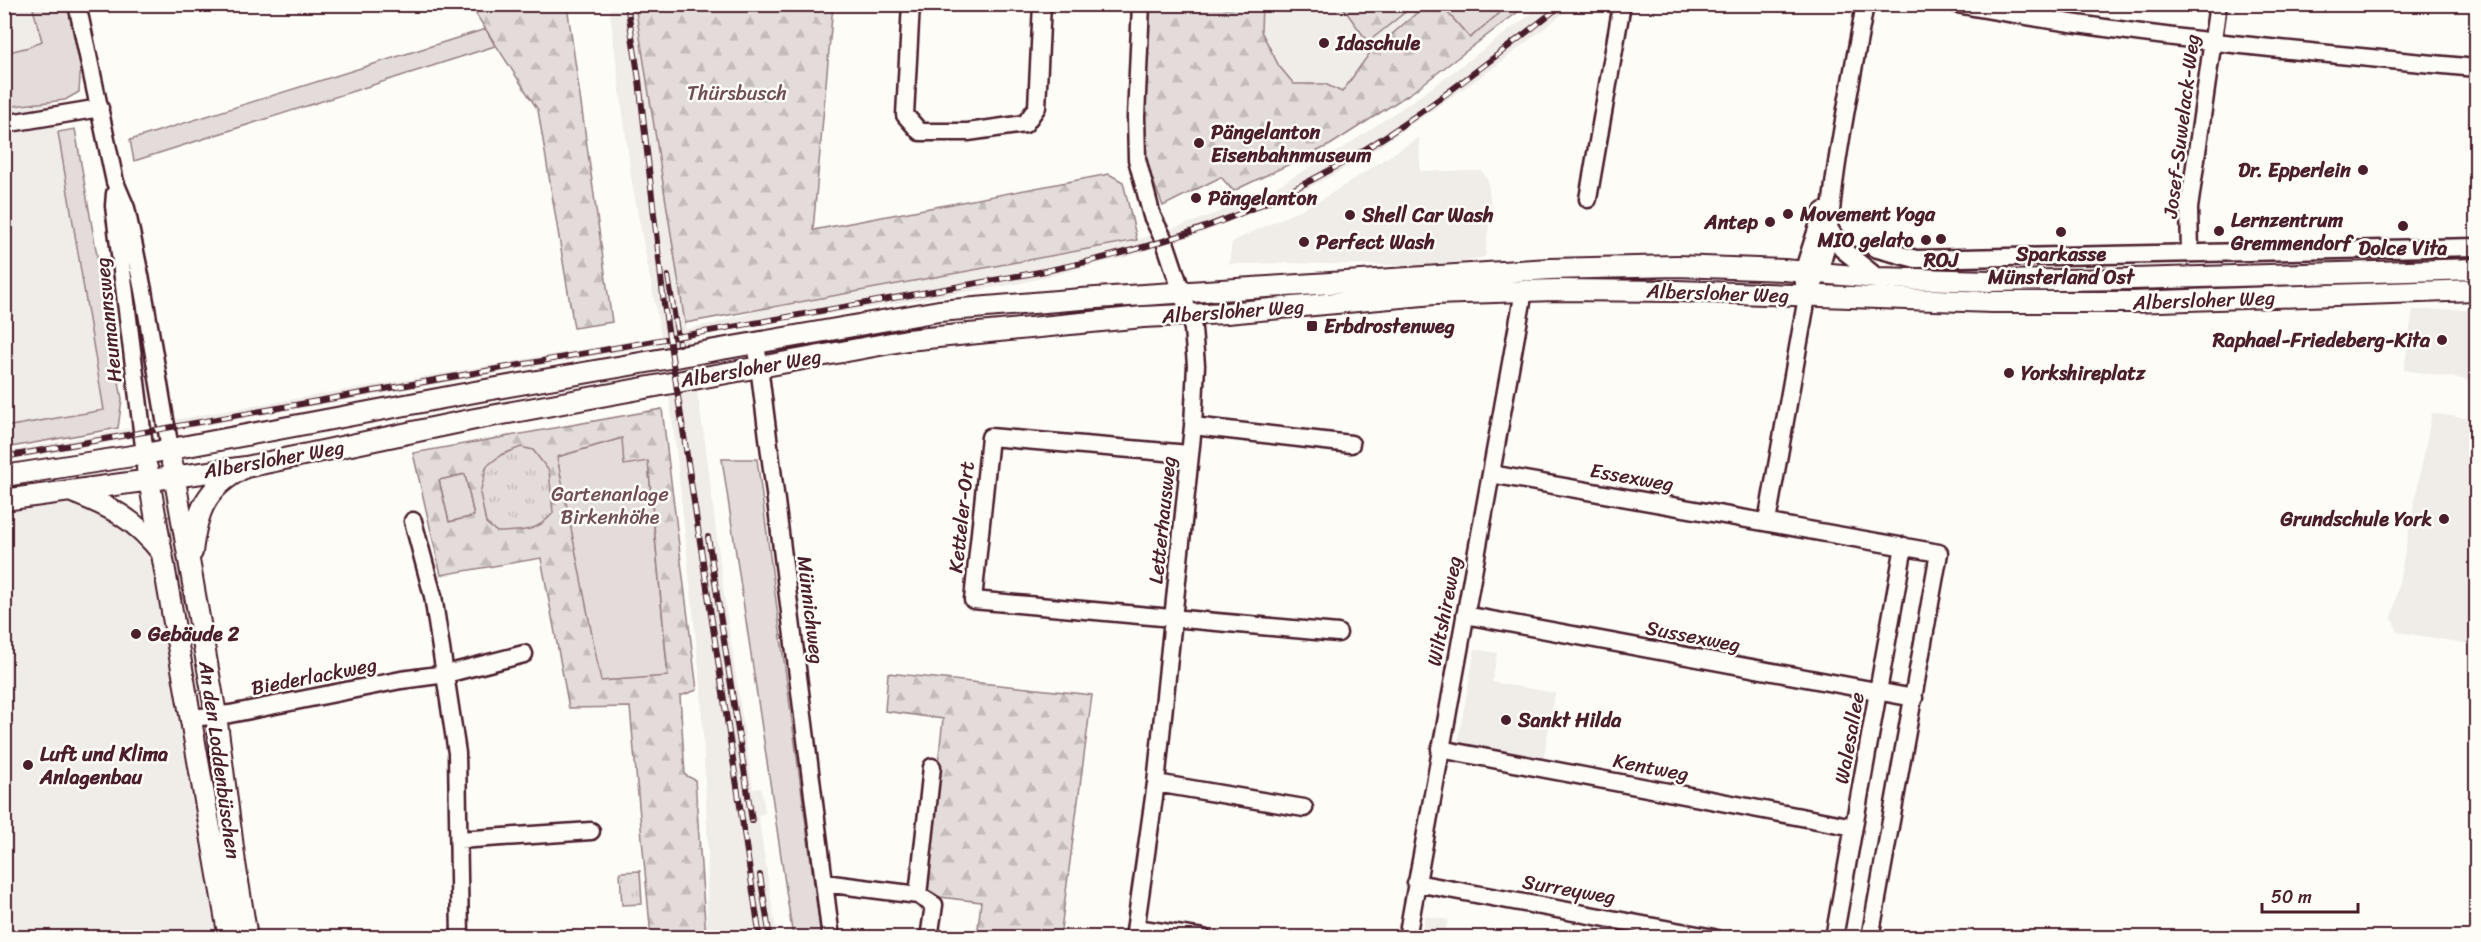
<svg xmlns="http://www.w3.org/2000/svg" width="2481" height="942" viewBox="0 0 2481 942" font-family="Sriracha,sans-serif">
<defs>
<pattern id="forest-firs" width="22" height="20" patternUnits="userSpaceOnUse" patternTransform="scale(1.5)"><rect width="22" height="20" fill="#e3dcda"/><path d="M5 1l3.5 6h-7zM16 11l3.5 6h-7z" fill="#c4bcbb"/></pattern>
<pattern id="park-tufts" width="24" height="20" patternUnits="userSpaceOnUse" patternTransform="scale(1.5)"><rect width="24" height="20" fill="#e3dcda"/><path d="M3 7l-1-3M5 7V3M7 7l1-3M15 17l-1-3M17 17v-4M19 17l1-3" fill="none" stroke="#c4bcbb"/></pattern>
</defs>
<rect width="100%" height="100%" fill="#fdfcf7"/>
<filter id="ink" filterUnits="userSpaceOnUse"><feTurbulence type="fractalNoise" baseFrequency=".0167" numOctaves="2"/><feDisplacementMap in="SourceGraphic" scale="12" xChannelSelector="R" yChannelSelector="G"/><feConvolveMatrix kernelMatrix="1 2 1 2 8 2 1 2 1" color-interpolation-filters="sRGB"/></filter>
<g filter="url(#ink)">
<!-- built -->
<path fill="#f0ece8" d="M 5,5 L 32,5 L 42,41 L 105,410 L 5,427 Z
M 609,5 L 635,5 L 686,329 L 716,323 L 772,306 L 1137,240 L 1195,221 L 1259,197 L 1343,148 L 1433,87 L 1543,5 L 1574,5 L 1492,69 L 1354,164 L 1300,192 L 1202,233 L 1126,257 L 1021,283 L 688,337 L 705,442 L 725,603 L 753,789 L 761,788 L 765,813 L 758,815 L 777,937 L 730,938 L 729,935 L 706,937 L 708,851 L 701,689 L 676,448 L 662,344 L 5,461 L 5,452 L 212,413 L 661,336 L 632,183 Z
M 1262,5 L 1426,5 L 1369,54 L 1342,92 L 1325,84 L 1295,84 L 1279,66 L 1261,31 Z
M 1419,137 L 1420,171 L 1482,171 L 1488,181 L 1491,208 L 1485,257 L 1432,266 L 1287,263 L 1229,264 L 1232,242 L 1323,199 Z
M 2476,309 L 2476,381 L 2404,370 L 2413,310 Z
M 2432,413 L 2476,420 L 2476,645 L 2398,632 L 2392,618 Z
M 69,502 L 100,512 L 133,531 L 149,553 L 160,577 L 222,937 L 5,938 L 5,512 Z
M 1475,649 L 1497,653 L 1492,682 L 1555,693 L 1543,761 L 1457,746 Z
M 1425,916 L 1448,920 L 1444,937 L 1421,937 Z"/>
<!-- green -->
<path fill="#e3dcda" stroke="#967e82" stroke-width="1.5" d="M 32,5 L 68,5 L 81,62 L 79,92 L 65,100 L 5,107 L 5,53 L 29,47 L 42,41 Z
M 1441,5 L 1509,5 L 1470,38 Z
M 486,29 L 495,46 L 134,161 L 130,140 Z
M 75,129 L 122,399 L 118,428 L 5,448 L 5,427 L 104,410 L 58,132 Z
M 622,438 L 648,461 L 668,677 L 600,681 L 557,457 Z
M 722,459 L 757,459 L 821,937 L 793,937 Z
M 465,474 L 474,516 L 449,522 L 439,480 Z
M 171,516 L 180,574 L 197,631 L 201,686 L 193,632 L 176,576 L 166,517 Z"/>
<!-- forest -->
<path fill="url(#forest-firs)" stroke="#967e82" stroke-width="1.5" fill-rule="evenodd" d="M 470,5 L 567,5 L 612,322 L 574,328 L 538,110 Z
M 635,5 L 833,5 L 813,230 L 1109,174 L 1123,182 L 1137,240 L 685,323 Z
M 1149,5 L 1262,5 L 1261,31 L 1279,66 L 1294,84 L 1325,84 L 1342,92 L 1369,54 L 1426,5 L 1441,5 L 1470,38 L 1509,5 L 1527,5 L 1411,93 L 1330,145 L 1233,191 L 1221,177 L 1163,206 L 1146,163 L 1141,139 Z
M 1341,5 L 1414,5 L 1368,42 Z
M 662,409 L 697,690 L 680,696 L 685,775 L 695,780 L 706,937 L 729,935 L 730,937 L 651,937 L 630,707 L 569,708 L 541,558 L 441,575 L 413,453 ZM 622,438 L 624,465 L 648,461 L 668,676 L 601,681 L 557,457 ZM 465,474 L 474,516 L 449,522 L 439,480 Z
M 888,673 L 1092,695 L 1060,937 L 977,937 L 981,902 L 923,895 L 943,719 L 885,711 Z"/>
<!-- park -->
<path fill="url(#park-tufts)" stroke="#967e82" stroke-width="1.5" d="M 521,447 L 533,450 L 549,471 L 553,513 C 536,533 522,531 497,532 L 486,523 L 480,493 L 487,466 L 501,455 Z
M 640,871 L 642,904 L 622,905 L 620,872 Z"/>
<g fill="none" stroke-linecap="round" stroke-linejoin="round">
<defs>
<path id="minor" d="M 77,4 L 115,182 L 126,208 L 143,290 L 170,449
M 911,4 L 905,115 L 920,132 L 968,132 L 1025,124 L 1037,107 L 1042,4
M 1957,4 C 2129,36 2302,52 2476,68
M 4,124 L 100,108
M 115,193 L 114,206 L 145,454
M 1588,199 L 1622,4
M 1829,228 L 1842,249 L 1878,278
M 1874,248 L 1916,259 L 2476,247
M 2190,252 L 2189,208 L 2218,4
M 1804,284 L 1803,272 L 1823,211
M 756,342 L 831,938
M 1193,426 L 1351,444
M 1189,454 L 990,437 L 973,600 L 1338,633
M 1491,474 L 1939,553 L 1870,938
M 413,521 L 433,596 L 457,753 L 460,938
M 1767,522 L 1807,297 C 1830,261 1829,218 1835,177 C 1843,119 1855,62 1865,4
M 1465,615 L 1914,698
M 191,718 L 230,714 L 401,680 L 446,674 L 524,654
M 1440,749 L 1854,827
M 1156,783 L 1304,808
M 459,840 L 591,831
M 824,883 L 918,895 L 934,905 L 929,938
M 1416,883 L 1714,938
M 918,895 L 932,767
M 1136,928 L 1203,938
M 1134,938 L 1156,783 L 1193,426 L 1196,365 L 1193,329 L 1189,314 L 1165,242 L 1152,216 L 1137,159 L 1136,117 L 1141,4
M 1407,938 L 1524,291
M 1834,938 L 1904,546"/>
<path id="major" d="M 172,463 L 216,715 L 235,863 L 247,938
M 147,468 L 229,938
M 4,476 L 145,454 L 480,391 L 939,311 L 1081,299 L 1550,269 L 1677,266 L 1784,270 L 1878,278 L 1990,281 L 2132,279 L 2476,269
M 72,492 C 111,507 135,519 162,553
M 4,500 L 246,467 L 475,419 L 907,340 L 1143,317 L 1227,313 L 1434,294 L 1556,290 L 1676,291 L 1992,302 L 2132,302 L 2476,290
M 192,552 C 197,511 205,489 242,469"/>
</defs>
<!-- minor casing -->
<use href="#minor" stroke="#4a1f2b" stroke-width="21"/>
<!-- major casing -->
<use href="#major" stroke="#4a1f2b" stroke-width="24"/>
<!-- minor -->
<use href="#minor" stroke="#fdfcf7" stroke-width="16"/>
<!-- major -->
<use href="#major" stroke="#fdfcf7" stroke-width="20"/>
<defs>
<path id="rail" d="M 627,4 L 639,80 L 664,304 L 760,938
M 668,276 L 679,344
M 4,457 L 1045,271 C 1134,253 1221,227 1302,185 C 1397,137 1479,69 1563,4
M 708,537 L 752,821
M 760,875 L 770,938"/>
</defs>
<!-- rail casing -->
<use href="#rail" stroke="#4a1f2b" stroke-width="6"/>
<!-- rail -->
<use href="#rail" stroke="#fdfcf7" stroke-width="4" stroke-dasharray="11" stroke-linecap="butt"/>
</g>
</g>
<!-- markers -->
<g fill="#4a1f2b" stroke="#fdfcf7" stroke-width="2">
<circle cx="1324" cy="43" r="6"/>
<circle cx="1199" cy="143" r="6"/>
<circle cx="2363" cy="170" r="6"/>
<circle cx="1196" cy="198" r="6"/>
<circle cx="1788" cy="214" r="6"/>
<circle cx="1350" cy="215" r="6"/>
<circle cx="1770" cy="222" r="6"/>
<circle cx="2403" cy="226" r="6"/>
<circle cx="2219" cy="231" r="6"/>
<circle cx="2061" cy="232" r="6"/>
<circle cx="1941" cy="239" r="6"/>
<circle cx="1926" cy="240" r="6"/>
<circle cx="1304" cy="242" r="6"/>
<rect x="1306" y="320" width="12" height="12" rx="3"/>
<circle cx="2442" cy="340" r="6"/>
<circle cx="2009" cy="373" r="6"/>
<circle cx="2444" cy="519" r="6"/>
<circle cx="136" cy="634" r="6"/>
<circle cx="1506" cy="720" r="6"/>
<circle cx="28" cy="765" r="6"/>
</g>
<g text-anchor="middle" stroke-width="5" stroke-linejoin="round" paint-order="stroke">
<!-- poi labels -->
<g font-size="20" font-weight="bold" fill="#4a1f2b" stroke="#fdfcf7" text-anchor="start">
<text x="1336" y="50">Idaschule</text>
<text x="1211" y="139">Pängelanton<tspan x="1211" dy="23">Eisenbahnmuseum</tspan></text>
<text x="2351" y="177" text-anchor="end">Dr. Epperlein</text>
<text x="1208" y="205">Pängelanton</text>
<text x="1800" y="221">Movement Yoga</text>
<text x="1362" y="222">Shell Car Wash</text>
<text x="2231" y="227">Lernzentrum<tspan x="2231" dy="23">Gremmendorf</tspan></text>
<text x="1758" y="229" text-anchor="end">Antep</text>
<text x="1914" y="247" text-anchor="end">MIO gelato</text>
<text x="1316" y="249">Perfect Wash</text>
<text x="2403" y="255" text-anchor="middle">Dolce Vita</text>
<text x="2061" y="261" text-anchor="middle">Sparkasse<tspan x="2061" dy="23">Münsterland Ost</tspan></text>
<text x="1941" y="267" text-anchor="middle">ROJ</text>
<text x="1324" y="333">Erbdrostenweg</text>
<text x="2430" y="347" text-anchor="end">Raphael-Friedeberg-Kita</text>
<text x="2021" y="380">Yorkshireplatz</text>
<text x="2432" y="526" text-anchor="end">Grundschule York</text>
<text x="148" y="641">Gebäude 2</text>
<text x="1518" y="727">Sankt Hilda</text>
<text x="40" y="761">Luft und Klima<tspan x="40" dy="23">Anlagenbau</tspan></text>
</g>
<!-- park labels -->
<g font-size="20" fill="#704e57" stroke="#fdfcf7">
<text x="737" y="100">Thürsbusch</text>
<text x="610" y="501">Gartenanlage<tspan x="610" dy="23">Birkenhöhe</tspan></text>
</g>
<!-- street labels -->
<g font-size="20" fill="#4a1f2b" stroke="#fdfcf7">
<text transform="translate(2181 126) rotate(-83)" y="7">Josef-Suwelack-Weg</text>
<text transform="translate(1718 293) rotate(2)" y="7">Albersloher Weg</text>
<text transform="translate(2204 300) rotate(-2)" y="7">Albersloher Weg</text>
<text transform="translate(1233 311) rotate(-4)" y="7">Albersloher Weg</text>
<text transform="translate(108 320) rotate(-96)" y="7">Heumannsweg</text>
<text transform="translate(751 368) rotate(-10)" y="7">Albersloher Weg</text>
<text transform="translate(274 459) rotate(-10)" y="7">Albersloher Weg</text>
<text transform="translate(1632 477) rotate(10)" y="7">Essexweg</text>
<text transform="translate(961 517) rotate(-84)" y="7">Ketteler-Ort</text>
<text transform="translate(1162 520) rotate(-84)" y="7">Letterhausweg</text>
<text transform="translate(811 610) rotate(83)" y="7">Münnichweg</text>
<text transform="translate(1444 611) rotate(-79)" y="7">Wiltshireweg</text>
<text transform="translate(1693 636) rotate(11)" y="7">Sussexweg</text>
<text transform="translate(314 676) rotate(-11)" y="7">Biederlackweg</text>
<text transform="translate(1849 738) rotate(-80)" y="7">Walesallee</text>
<text transform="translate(220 760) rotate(82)" y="7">An den Loddenbüschen</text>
<text transform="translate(1651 767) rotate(11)" y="7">Kentweg</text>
<text transform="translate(1569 889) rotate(10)" y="7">Surreyweg</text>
</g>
</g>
<!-- margin -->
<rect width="2481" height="942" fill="none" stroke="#fdfcf7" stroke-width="24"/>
<rect x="12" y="12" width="2457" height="918" fill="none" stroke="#4a1f2b" stroke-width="2" filter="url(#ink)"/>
<!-- scale -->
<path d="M2262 903v9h96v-9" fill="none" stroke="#4a1f2b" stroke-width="3"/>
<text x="2271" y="903" font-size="18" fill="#4a1f2b" stroke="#fdfcf7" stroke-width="4.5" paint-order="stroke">50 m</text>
</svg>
